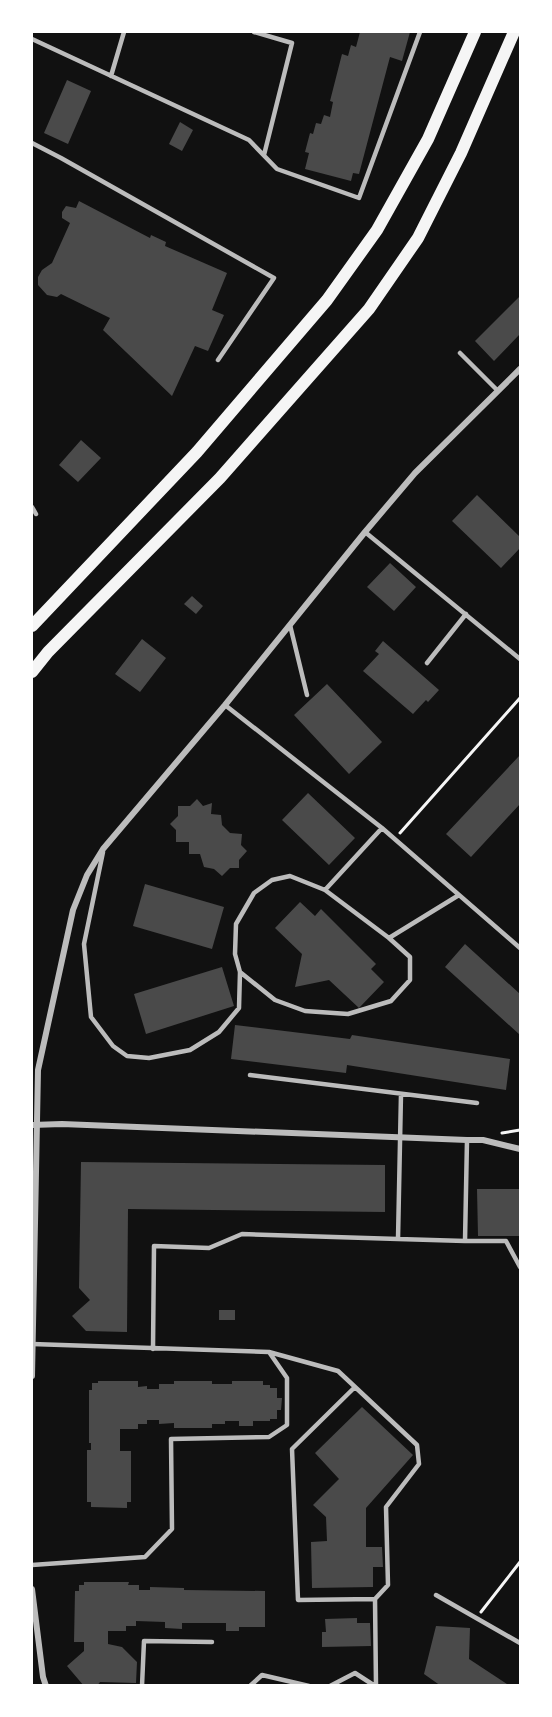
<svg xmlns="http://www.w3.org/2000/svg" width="552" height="1717" viewBox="0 0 552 1717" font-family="Spectral,serif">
<rect width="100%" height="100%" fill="#111"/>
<!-- building -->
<path fill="#4a4a4a" d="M 360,32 L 410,32 L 402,61 L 390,57 L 359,174 L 353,173 L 351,181 L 305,169 L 309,153 L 305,152 L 310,133 L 313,134 L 316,123 L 321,124 L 324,115 L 330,117 L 333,102 L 330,101 L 342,54 L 348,56 L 351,45 L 356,47 Z
M 67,80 L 91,91 L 68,144 L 44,133 Z
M 180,122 L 193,130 L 182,151 L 169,144 Z
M 79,201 L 150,238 L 151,235 L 166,242 L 165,246 L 227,273 L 212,310 L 224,315 L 208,351 L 195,346 L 172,396 L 103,330 L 110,318 L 61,294 L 57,297 L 47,295 L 38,285 L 38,277 L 42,270 L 52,263 L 70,223 L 62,218 L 62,212 L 66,206 L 76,208 Z
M 520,296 L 520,334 L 494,361 L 475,341 Z
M 81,440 L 101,458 L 78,482 L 59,465 Z
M 477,495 L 520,537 L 520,548 L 501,568 L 452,521 Z
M 390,563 L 416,587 L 394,611 L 367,587 Z
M 192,596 L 203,606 L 196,614 L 184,604 Z
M 142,639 L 166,658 L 140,692 L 115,674 Z
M 383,641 L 439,690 L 428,702 L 426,700 L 413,714 L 363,671 L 379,654 L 375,651 Z
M 327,684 L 382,742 L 349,774 L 294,715 Z
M 520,755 L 520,804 L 471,857 L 446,834 Z
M 308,793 L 355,838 L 329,865 L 282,820 Z
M 197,799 L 203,806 L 212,803 L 211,814 L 221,815 L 222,825 L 230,833 L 242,834 L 241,845 L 247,851 L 239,860 L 239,868 L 230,868 L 222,876 L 214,869 L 204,867 L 200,854 L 189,854 L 189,842 L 176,842 L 176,830 L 170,824 L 178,816 L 178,806 L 190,806 Z
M 145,884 L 224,907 L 212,949 L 133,926 Z
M 300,902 L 315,916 L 321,909 L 376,964 L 371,969 L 384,982 L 359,1008 L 329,980 L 295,987 L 302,954 L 275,928 Z
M 465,944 L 520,994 L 520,1035 L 445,967 Z
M 222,967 L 234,1006 L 146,1034 L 134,994 Z
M 235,1025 L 350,1039 L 352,1035 L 510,1059 L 506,1090 L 347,1065 L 346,1073 L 231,1059 Z
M 81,1162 L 385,1165 L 385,1212 L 128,1209 L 127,1332 L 86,1331 L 72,1316 L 90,1300 L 79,1288 Z
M 477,1189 L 520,1189 L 520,1236 L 478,1236 Z
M 219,1310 L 235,1310 L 235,1320 L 219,1320 Z
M 98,1381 L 138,1381 L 138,1387 L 147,1386 L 147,1389 L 159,1389 L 159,1384 L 174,1384 L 174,1381 L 212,1381 L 212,1384 L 232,1384 L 232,1381 L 263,1381 L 263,1385 L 270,1385 L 270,1388 L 277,1388 L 277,1398 L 282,1398 L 281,1410 L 277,1410 L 277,1419 L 270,1419 L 270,1421 L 253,1421 L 253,1426 L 239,1426 L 239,1421 L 225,1421 L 225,1424 L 212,1424 L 212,1428 L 174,1428 L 174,1423 L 159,1424 L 159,1420 L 147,1420 L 147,1424 L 138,1424 L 138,1429 L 120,1429 L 120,1451 L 131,1451 L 131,1502 L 127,1502 L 127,1508 L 91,1507 L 91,1502 L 87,1502 L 87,1450 L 91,1450 L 91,1443 L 89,1443 L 89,1390 L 92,1390 L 92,1383 L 98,1383 Z
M 362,1407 L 413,1455 L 366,1508 L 366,1547 L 382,1547 L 383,1567 L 373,1567 L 373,1587 L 312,1588 L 311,1542 L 327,1541 L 326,1517 L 313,1505 L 339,1479 L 315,1453 Z
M 84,1582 L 129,1582 L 128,1585 L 139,1585 L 139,1590 L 150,1590 L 150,1587 L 184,1588 L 184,1590 L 265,1591 L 265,1627 L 239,1627 L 239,1631 L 226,1631 L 226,1623 L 182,1623 L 182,1629 L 165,1628 L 165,1622 L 136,1621 L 136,1626 L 126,1626 L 126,1631 L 108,1631 L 108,1644 L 122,1647 L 137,1662 L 136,1683 L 100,1682 L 97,1686 L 84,1686 L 67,1666 L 84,1651 L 84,1642 L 74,1642 L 75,1591 L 79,1591 L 79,1585 L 84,1585 Z
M 357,1618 L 357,1623 L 370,1623 L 371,1646 L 322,1647 L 322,1632 L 326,1632 L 325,1619 Z
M 436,1626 L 470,1628 L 469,1659 L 510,1686 L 441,1686 L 424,1674 Z"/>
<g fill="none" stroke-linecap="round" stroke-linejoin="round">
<!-- path -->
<path stroke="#f5f5f5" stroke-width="3" d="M 400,833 L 520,698
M 502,1133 L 520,1130
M 481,1612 L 520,1562"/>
<!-- service -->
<path stroke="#bcbcbc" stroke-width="4.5" d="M 254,32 L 292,43 L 264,155
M 32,39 L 249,140 L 277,169 L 359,198 L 420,32
M 111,76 L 124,32
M 32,143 L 61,158 L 274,278 L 218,360
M 460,353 L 498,391
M 32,507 L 36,514
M 365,532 L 520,659
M 290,625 L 307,695
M 427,663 L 466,614
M 225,705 L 382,828 L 520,948
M 103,852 L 84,944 L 91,1017 L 113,1046 L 127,1056 L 149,1058 L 190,1050 L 219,1032 L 239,1008 L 240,972 L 235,954 L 236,924 L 254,893 L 272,880 L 290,876 L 325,890 L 389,938 L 410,957 L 410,980 L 391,1001 L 348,1014 L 305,1011 L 275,1000 L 240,972
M 325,890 L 382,828
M 389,938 L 459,895
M 250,1075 L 477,1103
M 398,1239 L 465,1241 L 467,1140
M 465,1241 L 506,1241 L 520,1267
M 153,1349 L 154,1246 L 209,1248 L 242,1234 L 398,1239 L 401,1094
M 269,1352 L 338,1371 L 417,1445 L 419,1464 L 386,1507 L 388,1585 L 375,1599 L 376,1686
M 355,1387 L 292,1449 L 298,1600 L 375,1599
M 32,1565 L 145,1557 L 172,1529 L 171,1439 L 269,1437 L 287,1425 L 287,1378 L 269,1352 L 32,1344
M 436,1595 L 520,1643
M 142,1686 L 144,1641 L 212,1642
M 250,1686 L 262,1675 L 309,1686
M 330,1686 L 355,1673 L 375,1686"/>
<!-- minor -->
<path stroke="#bcbcbc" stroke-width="6" d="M 32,1125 L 62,1124 L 467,1140 L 483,1140 L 520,1149
M 32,1376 L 38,1070 L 73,910 L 87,875 L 103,849 L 225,705 L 365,532 L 415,473 L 520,369
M 32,1589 L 43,1677 L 46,1686"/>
<!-- secondary -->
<path stroke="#f5f5f5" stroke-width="12" d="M 32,626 L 197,452 L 327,300 L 377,230 L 428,139 L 475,32
M 32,672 L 48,652 L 220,478 L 369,309 L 418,238 L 461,153 L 514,32"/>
</g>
<!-- border -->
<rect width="552" height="1717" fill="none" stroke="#ffffff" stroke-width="66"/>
</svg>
